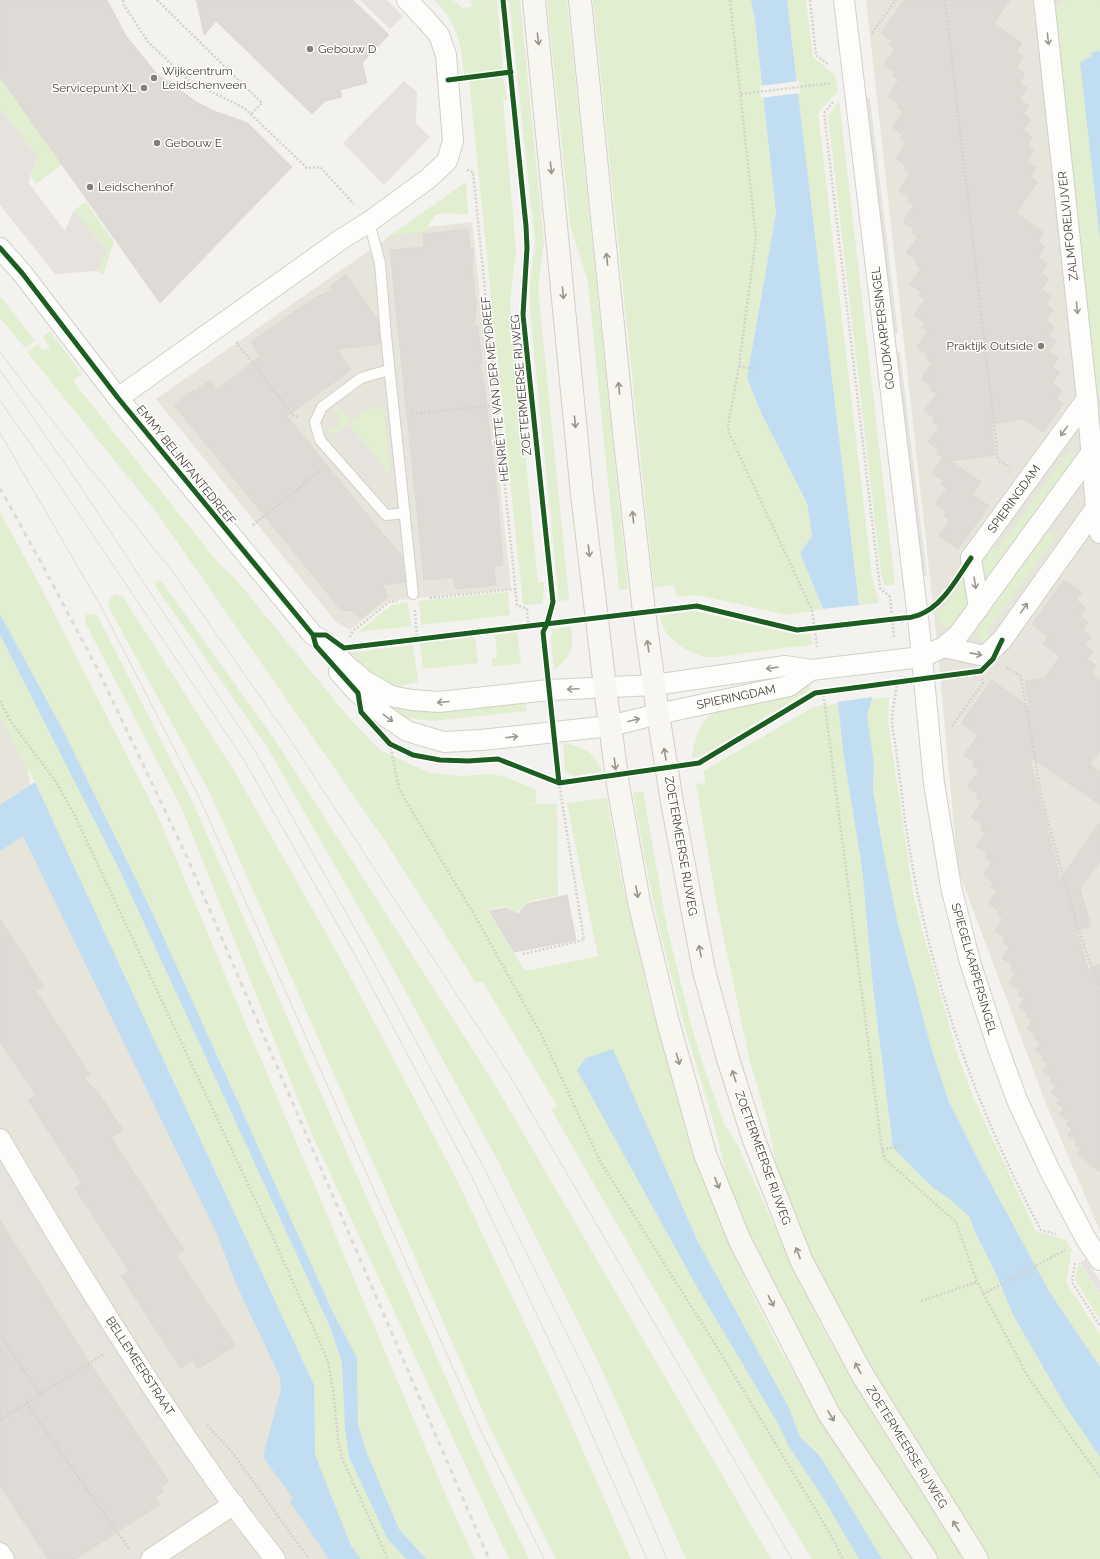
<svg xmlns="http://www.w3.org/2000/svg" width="1100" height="1559" viewBox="0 0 1100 1559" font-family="Raleway,sans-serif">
<rect width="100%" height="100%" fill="#f4f2ee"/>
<!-- residential -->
<path fill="#e7e4dc" d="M 866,0 L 1100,0 L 1100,1231 L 1046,1104 L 958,870 L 936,632 Z
M 472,222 L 511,589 L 388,601 L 350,630 L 336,622 L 156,399 L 397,231 Z
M 0,667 L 17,698 L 34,812 L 389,1559 L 0,1559 Z"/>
<!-- green -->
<path fill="#e1eecf" d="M 434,0 L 453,0 L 463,8 L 472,7 L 471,0 L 497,0 L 503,70 L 464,75 C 461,43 458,23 434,0 Z
M 509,0 L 520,0 L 544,243 L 538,287 L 569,600 L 559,601 L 530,313 L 530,281 L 535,243 Z
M 547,0 L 567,0 L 628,589 L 619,590 L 588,281 L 570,225 Z
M 593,0 L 751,0 L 755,20 L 776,213 L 747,378 L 762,415 L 807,503 L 812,536 L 800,553 L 823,609 L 788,615 L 698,595 L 677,596 L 674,585 L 654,587 Z
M 787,0 L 806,0 L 813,57 L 835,75 L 838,91 L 818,113 L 872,576 L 879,603 L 859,605 Z
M 1065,0 L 1097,0 L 1100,2 L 1100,395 L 1099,395 L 1092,403 L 1053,14 L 1060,4 Z
M 503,76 L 507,99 L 503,100 L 516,250 L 510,302 L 538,582 L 544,582 L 544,591 L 542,604 L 523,605 L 469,81 Z
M 0,77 L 62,164 L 36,184 L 31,176 L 38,157 L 0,109 Z
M 839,100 L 895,584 L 885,586 L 881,574 L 828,116 Z
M 466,182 L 468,215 L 445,213 L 435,215 L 428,226 L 426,232 L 389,236 Z
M 86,202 L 114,242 L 103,275 L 97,271 L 106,251 L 74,210 Z
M 0,296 L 35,341 L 25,348 L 0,318 Z
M 50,331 L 82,374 L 73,381 L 220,565 L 234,577 L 350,719 L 380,750 L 429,773 L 462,776 L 491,774 L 502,776 L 535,789 L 537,803 L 515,804 L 557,804 L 558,895 L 526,902 C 518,912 518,915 506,906 L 487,910 L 525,971 L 598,956 L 567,803 L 607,798 L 621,877 L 650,1002 L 684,1118 L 725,1232 L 749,1288 L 779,1347 L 811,1404 L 852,1470 L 913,1559 L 812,1559 L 762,1477 L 551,1109 L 557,1106 L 482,981 L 476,983 L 385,841 L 157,513 L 27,352 L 38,344 L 43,351 L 50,347 L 43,337 Z
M 338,406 L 351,422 L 372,406 L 384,409 L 390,470 L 387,472 L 349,423 L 332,435 L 328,429 L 339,427 L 340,415 L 335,408 Z
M 1069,451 L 1076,455 L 985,581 L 981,577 L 980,556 L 988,543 L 997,550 Z
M 0,512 L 36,578 L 157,814 L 447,1498 L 475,1559 L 426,1559 L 399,1529 L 366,1451 L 358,1424 L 357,1358 L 332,1310 L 154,916 L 63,730 L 0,614 Z
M 1047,533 L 1055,539 L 986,632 L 995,639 L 989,643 L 981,642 L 977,635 L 977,628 Z
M 964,578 L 967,604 L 952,625 L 945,627 C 939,623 936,620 936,612 L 945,605 Z
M 157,580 L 162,582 L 277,743 L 494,1083 L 771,1559 L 686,1559 L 603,1372 L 498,1161 L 379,943 L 267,747 L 156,587 L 155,583 Z
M 508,592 L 510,615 L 421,625 L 419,601 Z
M 116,594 L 123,597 L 233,769 L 343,963 L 457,1180 L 557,1392 L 631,1559 L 556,1559 L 491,1430 L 210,793 L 108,606 L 110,599 Z
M 408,602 L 411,626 L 358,632 L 392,605 Z
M 694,611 L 797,635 L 811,634 L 812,645 C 790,647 767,650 745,653 C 731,655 713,660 699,655 C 682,650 661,634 660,616 Z
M 87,614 L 93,614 L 98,617 L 193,803 L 491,1480 L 529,1559 L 509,1559 L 310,1130 L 183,811 L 86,624 L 85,617 Z
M 571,627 C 574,647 571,658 554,670 L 551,641 L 552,629 Z
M 517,632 L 521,663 L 492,667 L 492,659 L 497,658 L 495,635 Z
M 0,635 L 120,871 L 330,1327 L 342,1363 L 345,1430 L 349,1457 L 387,1538 L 406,1559 L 361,1559 L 351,1546 L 315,1455 L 314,1385 L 35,782 L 0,718 Z
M 475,637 L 478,663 L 423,669 L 420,643 Z
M 413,645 L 418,682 L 395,687 L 383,683 L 340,651 L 356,652 Z
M 810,685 L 810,690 L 701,756 L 692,758 C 694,743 697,729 707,718 C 722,702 787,691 810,685 Z
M 889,697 L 888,722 L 913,892 L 923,933 L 958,1056 L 974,1099 L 1036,1231 L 1066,1240 L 1072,1250 L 1066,1282 L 1100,1335 L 1100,1367 L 1049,1291 L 984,1171 L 949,1102 L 931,1047 L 915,989 L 897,920 L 883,849 L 873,790 L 874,763 L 867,715 L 872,699 Z
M 525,699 L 527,711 L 434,721 L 405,718 L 393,712 L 394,705 L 420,711 Z
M 838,703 L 843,751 L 862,868 L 873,988 L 893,1148 L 932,1187 L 948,1198 L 969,1216 L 977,1236 L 997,1276 L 1012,1313 L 1066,1407 L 1100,1457 L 1100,1559 L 989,1559 L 830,1301 L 779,1177 L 767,1120 L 749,1058 L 717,905 L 696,784 L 705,783 L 704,771 L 813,707 Z
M 563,743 C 581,745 595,753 602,771 L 573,776 L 565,771 Z
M 643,791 L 667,927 L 691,1024 L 704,1068 L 725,1126 L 737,1144 L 802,1287 L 833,1347 L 898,1456 L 968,1559 L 936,1559 L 869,1463 L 772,1291 L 732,1195 L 710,1110 L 684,1025 L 659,927 L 645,861 L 633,793 Z
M 1079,1262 L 1100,1295 L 1100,1320 L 1075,1280 Z"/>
<!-- parking -->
<path fill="#e6e3df" d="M 360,0 L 387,0 L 403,16 L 390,29 Z
M 404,81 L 417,92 L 416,123 L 430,137 L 384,185 L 343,143 Z
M 870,98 L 898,333 L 892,334 L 865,99 Z
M 0,109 L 38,157 L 28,182 L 65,231 L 74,210 L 107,251 L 97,271 L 55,274 L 0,205 Z
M 900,352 L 927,576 L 920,577 L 893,353 Z
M 348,427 L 385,472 L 370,483 L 334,438 Z
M 1023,429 L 1037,440 L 993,501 L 978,491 Z
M 1029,628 L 1043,638 L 1024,665 L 1010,655 Z
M 0,1161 L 16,1187 L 2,1195 L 0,1192 Z
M 21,1194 L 43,1233 L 30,1240 L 8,1202 Z
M 48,1240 L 67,1270 L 53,1278 L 35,1248 Z
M 1086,1259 L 1100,1281 L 1100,1294 L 1080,1262 Z
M 75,1283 L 89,1306 L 75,1315 L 61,1291 Z
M 95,1315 L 114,1345 L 100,1353 L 82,1323 Z
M 119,1354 L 139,1384 L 126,1393 L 106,1364 Z
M 143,1390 L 163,1419 L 150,1428 L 130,1399 Z
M 174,1435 L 192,1465 L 179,1474 L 161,1444 Z"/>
<!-- water -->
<path fill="#c0ddf1" d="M 751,0 L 787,0 L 859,605 L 872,699 L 867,715 L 874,763 L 873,790 L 883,849 L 897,920 L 931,1047 L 949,1102 L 984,1171 L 1049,1291 L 1100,1367 L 1100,1457 L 1066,1407 L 1012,1313 L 997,1276 L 977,1236 L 969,1216 L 948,1198 L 932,1187 L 893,1148 L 873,988 L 862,868 L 843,751 L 838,703 L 823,609 L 800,553 L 812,536 L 807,503 L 762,415 L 747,378 L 776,213 L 755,20 Z
M 1098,50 L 1100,53 L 1100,239 L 1080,62 L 1092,56 L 1091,53 Z
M 0,614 L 63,730 L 154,916 L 332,1310 L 357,1358 L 358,1424 L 366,1451 L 399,1529 L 426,1559 L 406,1559 L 387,1538 L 349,1457 L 345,1430 L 342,1363 L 330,1327 L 120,871 L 0,635 Z
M 35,782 L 314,1385 L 315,1455 L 351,1546 L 361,1559 L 329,1559 L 290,1502 L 293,1498 L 263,1457 L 281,1389 L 280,1377 L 237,1286 L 217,1234 L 23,836 L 0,851 L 0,805 Z
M 613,1049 L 698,1242 L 789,1408 L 800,1437 L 820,1456 L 882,1559 L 859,1559 L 824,1499 L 788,1445 L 779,1425 L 697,1287 L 577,1070 L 586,1058 Z"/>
<!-- pier -->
<path fill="#f4f2ee" d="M 799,81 L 800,93 L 761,98 L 759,86 Z
M 861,605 L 873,697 L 836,702 L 821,609 Z"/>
<!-- building -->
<path fill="#dedbd6" stroke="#dcd9d4" d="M 0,0 L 107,0 L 126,36 L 157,74 L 198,103 L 214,111 L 248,123 L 292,167 L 160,303 L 0,77 Z
M 195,0 L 353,0 L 389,35 L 362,63 L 367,83 L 340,90 L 342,97 L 325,101 L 312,114 L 216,21 L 204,35 L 197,2 Z
M 904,0 L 1010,0 L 994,23 L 1022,43 L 1016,51 L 1023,57 L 1016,68 L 1025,74 L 1019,83 L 1027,88 L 1019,99 L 1029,106 L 1023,114 L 1031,120 L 1023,130 L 1032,137 L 1027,146 L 1034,151 L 1026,161 L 1036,168 L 1030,177 L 1038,182 L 1016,213 L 1044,233 L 1038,241 L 1045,247 L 1038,258 L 1047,264 L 1041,273 L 1049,278 L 1041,289 L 1051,296 L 1045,304 L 1053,310 L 1045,320 L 1054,327 L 1048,336 L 1056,341 L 1048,351 L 1058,358 L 1052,367 L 1060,372 L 1052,383 L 1062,390 L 1056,398 L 1063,404 L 1043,432 L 1024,419 L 991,424 L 995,455 L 951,461 L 981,482 L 972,494 L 989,506 L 958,549 L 939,536 L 950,520 L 944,516 L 946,512 L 935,504 L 947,489 L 940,484 L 943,481 L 932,473 L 943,458 L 937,453 L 939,450 L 928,442 L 939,426 L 933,422 L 935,419 L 924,410 L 937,394 L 930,390 L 932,387 L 921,379 L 932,363 L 926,358 L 928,355 L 917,347 L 928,331 L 922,327 L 925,323 L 914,315 L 925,300 L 919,295 L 921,292 L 910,284 L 921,269 L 915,264 L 917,261 L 906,253 L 918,237 L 912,233 L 914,229 L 903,222 L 914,205 L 907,201 L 910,198 L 899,190 L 910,174 L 904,170 L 906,166 L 895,158 L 907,143 L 900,138 L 903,135 L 892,127 L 903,112 L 897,107 L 899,104 L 888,96 L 899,80 L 893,76 L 895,72 L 884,64 L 895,49 L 889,44 L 892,41 L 881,33 Z
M 468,229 L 470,249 L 474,249 L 472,268 L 476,306 L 474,327 L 478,326 L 482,363 L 480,364 L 484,383 L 498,502 L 503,565 L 494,566 L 496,585 L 456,589 L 453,577 L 424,580 L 390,250 L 424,247 L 423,234 Z
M 346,275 L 378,320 L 380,344 L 337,349 L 351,370 L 287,416 L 379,529 L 402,556 L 405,582 L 383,585 L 388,597 L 360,619 L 354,611 L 341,610 L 174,405 L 193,390 L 194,392 L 210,380 L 217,390 L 260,356 L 251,342 L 314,298 L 333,290 L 330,286 Z
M 1064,580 L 1082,592 L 1076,600 L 1086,608 L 1080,616 L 1088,622 L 1082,630 L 1091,637 L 1085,645 L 1093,651 L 1087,659 L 1097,666 L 1091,674 L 1100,681 L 1100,750 L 1090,764 L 1100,772 L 1100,805 L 1029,756 L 1060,879 L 1100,822 L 1100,861 L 1080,889 L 1091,926 L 1076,931 L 1088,969 L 1100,964 L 1100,1172 L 1077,1154 L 1081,1149 L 1075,1145 L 1077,1141 L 1068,1135 L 1072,1129 L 1066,1124 L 1069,1121 L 1059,1114 L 1064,1108 L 1057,1103 L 1060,1100 L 1051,1093 L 1056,1086 L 1050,1082 L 1052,1078 L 1043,1071 L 1048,1064 L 1042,1060 L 1044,1056 L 1035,1050 L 1040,1043 L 1034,1038 L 1036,1035 L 1027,1028 L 1032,1021 L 1026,1016 L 1028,1013 L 1019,1006 L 1025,999 L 1018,995 L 1020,991 L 1009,983 L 1016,973 L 1010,969 L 1013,965 L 1002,958 L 1009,947 L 1003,942 L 1006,939 L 995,931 L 1003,919 L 997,914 L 999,911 L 988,903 L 997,891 L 991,887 L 993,883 L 983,875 L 992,862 L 985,858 L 987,854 L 976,846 L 986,833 L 980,829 L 982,825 L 971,817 L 982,802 L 976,797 L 978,794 L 967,786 L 979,770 L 973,766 L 975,762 L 964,755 L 978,735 L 961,723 L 992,680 L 1030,708 L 1025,681 L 1045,678 L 1060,656 L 1043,644 L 1048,637 L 1032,624 Z
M 567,895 L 576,940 L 514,952 L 489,911 L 506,908 L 518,914 L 526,904 Z
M 0,919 L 44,987 L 36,991 L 90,1075 L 84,1078 L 99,1094 L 123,1130 L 111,1138 L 184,1250 L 176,1255 L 235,1345 L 198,1369 L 193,1360 L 181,1368 L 121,1276 L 129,1271 L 75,1188 L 82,1183 L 28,1100 L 36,1095 L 0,1042 Z
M 0,1220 L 87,1359 L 169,1482 L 161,1487 L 164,1491 L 155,1497 L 160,1504 L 76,1559 L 48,1559 L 0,1486 Z"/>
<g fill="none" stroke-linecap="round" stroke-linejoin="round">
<defs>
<path id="service" d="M 369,222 L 380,263 L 386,336 L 413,594
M 389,370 L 361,378 L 322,407 L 315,422 L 320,440 L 386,515 L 405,513"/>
<path id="minor" d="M 844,0 L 919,627 L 934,783 L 951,887 L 970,962 L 997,1045 L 1017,1100 L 1050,1171 L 1086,1239 L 1100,1260
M 1044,0 L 1087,399 L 1096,508 L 1100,533
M 0,248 L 22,273 L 118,398 L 313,635 L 325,642 L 344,663 L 365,681 L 391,696 L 412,700 L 439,702 L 549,690 L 654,685 L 785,666 L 811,670 L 896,660 L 922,657 L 944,647 L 959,634 L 1100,441
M 118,398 L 343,238 L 369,222 L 429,178 L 447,161 L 453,141 L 446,55 L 439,35 L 426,20 L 407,0
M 979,608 L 971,558 L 1087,399
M 944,647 L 985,656 L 1002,640 L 1096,508
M 339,672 L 358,693 L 385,716 L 407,731 L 444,742 L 481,740 L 610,726 L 658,714 L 789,686 L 811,670
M 0,1139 C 66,1252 135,1365 210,1472 C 230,1502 253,1530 275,1559
M 0,1553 L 4,1559
M 151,1559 L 234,1504"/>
<path id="secondary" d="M 534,0 L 582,494 L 605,687 L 618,785 L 639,902 L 668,1022 L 705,1154 L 740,1241 L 829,1414 L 926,1559
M 580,0 L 622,414 L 644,612 L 658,714 L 672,802 L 704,971 L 728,1059 L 754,1140 L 802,1262 L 862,1374 L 977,1559"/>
</defs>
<!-- service casing -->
<use href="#service" stroke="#d2d0cb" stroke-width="12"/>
<!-- minor casing -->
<use href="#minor" stroke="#d2d0cb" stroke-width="22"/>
<!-- secondary casing -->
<use href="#secondary" stroke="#d3cfc5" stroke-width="24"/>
<!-- path -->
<path stroke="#d3d2cc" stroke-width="2.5" stroke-dasharray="2 2" stroke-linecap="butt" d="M 123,0 L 124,5 L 148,42 L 188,80 L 244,108 L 307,168 L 320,167 L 354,204
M 157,0 L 262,103 L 251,114
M 730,0 L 756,238 L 739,366 L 728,425 L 729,433 L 812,610 L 817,647
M 810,0 L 816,55 L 829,65
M 945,0 L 998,460 L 1010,467
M 872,33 L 896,0
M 741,94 L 832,83
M 833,102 L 824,113 L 880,588 L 890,597 L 894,637
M 467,170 L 473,172 L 517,605 L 527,609 L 528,627
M 236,342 L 293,415 L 299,417
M 739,366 L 758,370
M 412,414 L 496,405
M 253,525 L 322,469
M 430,598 L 515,589
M 415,610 L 417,640
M 350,637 L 353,631 L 389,602 L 397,601
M 1006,667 L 1021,677 L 1041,795 L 1064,880 L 1084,947 L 1100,986
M 897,682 C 896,695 892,709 892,721 C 892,730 895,740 896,748 C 898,767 901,786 903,805 C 922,954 970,1098 1041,1230 L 1056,1234
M 823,691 L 882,1149 L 885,1159 L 956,1222 L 977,1282 L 1030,1380 L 1100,1477
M 0,701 L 11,722 L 56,782 L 75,816 L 269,1229 L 318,1338 L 328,1362 L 333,1390 L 338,1439 L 342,1458 L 388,1559
M 952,726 L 983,683 L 982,679
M 391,748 L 399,789 L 479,923 L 541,1034 L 601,1163 L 720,1352 L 829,1532 L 843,1559
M 523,954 L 584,940 L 559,783
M 882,1149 L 905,1146
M 1075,1263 L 1072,1282 L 1100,1326
M 983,1294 L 1065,1250
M 921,1301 L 977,1282
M 0,1335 L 40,1394
M 26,1403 L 130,1550
M 0,1420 L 104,1354
M 207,1425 L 232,1452 L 309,1559"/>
<!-- service -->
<use href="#service" stroke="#fdfdfc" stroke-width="10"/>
<!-- minor -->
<use href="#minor" stroke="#fdfdfc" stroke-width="20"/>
<!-- secondary -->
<use href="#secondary" stroke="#f7f6f1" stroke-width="22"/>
<!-- tram -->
<path stroke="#dbdbda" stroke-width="1" d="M 0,352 L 54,423 L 175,575 L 287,735 L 510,1076 L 792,1559
M 0,370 L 74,477 L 257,754 L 367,950 L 484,1168 L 589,1378 L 667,1559
M 0,401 L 57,481 L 245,762 L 356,957 L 470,1173 L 570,1385 L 647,1559
M 0,433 L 103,610 L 200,799 L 482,1433 L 544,1559"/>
<!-- rail -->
<path stroke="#dbdbda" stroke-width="3" stroke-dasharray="5 5" stroke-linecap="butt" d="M 0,488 L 44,568 L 97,668 L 119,714 L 186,855 L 489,1559"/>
<defs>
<path id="cycleway" d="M 503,0 L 526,226 L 527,248 L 523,315 L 553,602 L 547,624 L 543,632 L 559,783
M 448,80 L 511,72
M 0,248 L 22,273 L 118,398 L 313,635 L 316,646 L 358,693 L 361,712 L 390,744 L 413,755 L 440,760 L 468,761 L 498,759 L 559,783 L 699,763 L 815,693 L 981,671 L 993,659 L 1002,640
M 313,635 L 326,635 L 344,648 L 697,606 L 797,630 L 903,618 C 908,618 914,617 919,615 C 943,606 957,578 971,558"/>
</defs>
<!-- cycleway casing -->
<use href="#cycleway" stroke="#fff" stroke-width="8"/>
<!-- cycleway -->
<use href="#cycleway" stroke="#1b5e20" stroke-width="5"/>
</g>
<!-- one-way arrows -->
<defs><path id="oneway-shaft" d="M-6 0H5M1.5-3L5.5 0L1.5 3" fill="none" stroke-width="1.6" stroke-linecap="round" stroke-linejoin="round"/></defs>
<g stroke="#98948c">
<use href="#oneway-shaft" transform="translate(538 39) rotate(84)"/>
<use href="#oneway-shaft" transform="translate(551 168) rotate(84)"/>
<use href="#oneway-shaft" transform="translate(607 259) rotate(-96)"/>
<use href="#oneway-shaft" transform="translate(563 293) rotate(85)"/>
<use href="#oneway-shaft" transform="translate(619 388) rotate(-96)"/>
<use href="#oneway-shaft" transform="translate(575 422) rotate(85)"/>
<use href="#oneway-shaft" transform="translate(633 517) rotate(-96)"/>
<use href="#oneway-shaft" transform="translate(589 551) rotate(83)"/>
<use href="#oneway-shaft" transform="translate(648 646) rotate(-98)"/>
<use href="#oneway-shaft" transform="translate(665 754) rotate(-100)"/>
<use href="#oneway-shaft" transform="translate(615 764) rotate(83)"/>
<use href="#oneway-shaft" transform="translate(637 892) rotate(80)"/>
<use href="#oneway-shaft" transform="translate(700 951) rotate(-101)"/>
<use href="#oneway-shaft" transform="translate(678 1059) rotate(74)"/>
<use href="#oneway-shaft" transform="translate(734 1076) rotate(-108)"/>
<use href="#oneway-shaft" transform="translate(717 1183) rotate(68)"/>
<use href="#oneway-shaft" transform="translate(798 1253) rotate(-111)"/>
<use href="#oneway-shaft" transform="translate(771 1301) rotate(63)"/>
<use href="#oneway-shaft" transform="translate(858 1368) rotate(-118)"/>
<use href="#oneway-shaft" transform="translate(831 1416) rotate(58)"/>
<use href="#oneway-shaft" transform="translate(956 1526) rotate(-122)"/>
</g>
<g stroke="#9b9791">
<use href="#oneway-shaft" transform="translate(1048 39) rotate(84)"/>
<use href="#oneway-shaft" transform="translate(1077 308) rotate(84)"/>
<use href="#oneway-shaft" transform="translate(1064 431) rotate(126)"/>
<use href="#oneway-shaft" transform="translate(975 583) rotate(81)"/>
<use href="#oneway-shaft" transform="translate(1024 608) rotate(-54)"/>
<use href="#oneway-shaft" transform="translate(976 654) rotate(11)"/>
<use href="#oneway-shaft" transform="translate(772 668) rotate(172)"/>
<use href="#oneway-shaft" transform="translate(573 689) rotate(177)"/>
<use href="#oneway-shaft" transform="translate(443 702) rotate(175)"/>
<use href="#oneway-shaft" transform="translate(388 718) rotate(36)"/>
<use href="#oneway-shaft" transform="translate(634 720) rotate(-14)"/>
<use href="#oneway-shaft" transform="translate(512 737) rotate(-6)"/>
</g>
<!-- markers -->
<g fill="#868178" stroke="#fff" stroke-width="1.5">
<circle cx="310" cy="49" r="4"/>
<circle cx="154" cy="78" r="4"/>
<circle cx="144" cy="88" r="4"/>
<circle cx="157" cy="143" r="4"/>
<circle cx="90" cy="187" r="4"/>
<circle cx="1041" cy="346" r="4"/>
</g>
<g text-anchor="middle" stroke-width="3" stroke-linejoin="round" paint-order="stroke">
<!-- poi labels -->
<g font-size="12" fill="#4b4439" stroke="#fff" text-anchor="start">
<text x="318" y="53">Gebouw D</text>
<text x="162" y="75">Wijkcentrum<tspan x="162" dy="14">Leidschenveen</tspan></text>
<text x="136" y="92" text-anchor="end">Servicepunt XL</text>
<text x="165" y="147">Gebouw E</text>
<text x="98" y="191">Leidschenhof</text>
<text x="1033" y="350" text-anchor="end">Praktijk Outside</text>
</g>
<!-- street labels -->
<g font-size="12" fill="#4b4439" stroke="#fff">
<text transform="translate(1068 226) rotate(-96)" y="4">ZALMFORELVIJVER</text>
<text transform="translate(883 328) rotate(-97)" y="4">GOUDKARPERSINGEL</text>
<text transform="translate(521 385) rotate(-95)" y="4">ZOETERMEERSE RIJWEG</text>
<text transform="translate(495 389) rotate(-96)" y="4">HENRIËTTE VAN DER MEYDREEF</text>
<text transform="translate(186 465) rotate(51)" y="4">EMMY BELINFANTEDREEF</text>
<text transform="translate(1014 499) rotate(-54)" y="4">SPIERINGDAM</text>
<text transform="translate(736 697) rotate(-12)" y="4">SPIERINGDAM</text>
<text transform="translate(681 846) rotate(80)" y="4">ZOETERMEERSE RIJWEG</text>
<text transform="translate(974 969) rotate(74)" y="4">SPIEGELKARPERSINGEL</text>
<text transform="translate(763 1158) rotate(70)" y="4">ZOETERMEERSE RIJWEG</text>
<text transform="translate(140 1366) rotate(57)" y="4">BELLEMEERSTRAAT</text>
<text transform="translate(907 1447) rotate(58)" y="4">ZOETERMEERSE RIJWEG</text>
</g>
</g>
</svg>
